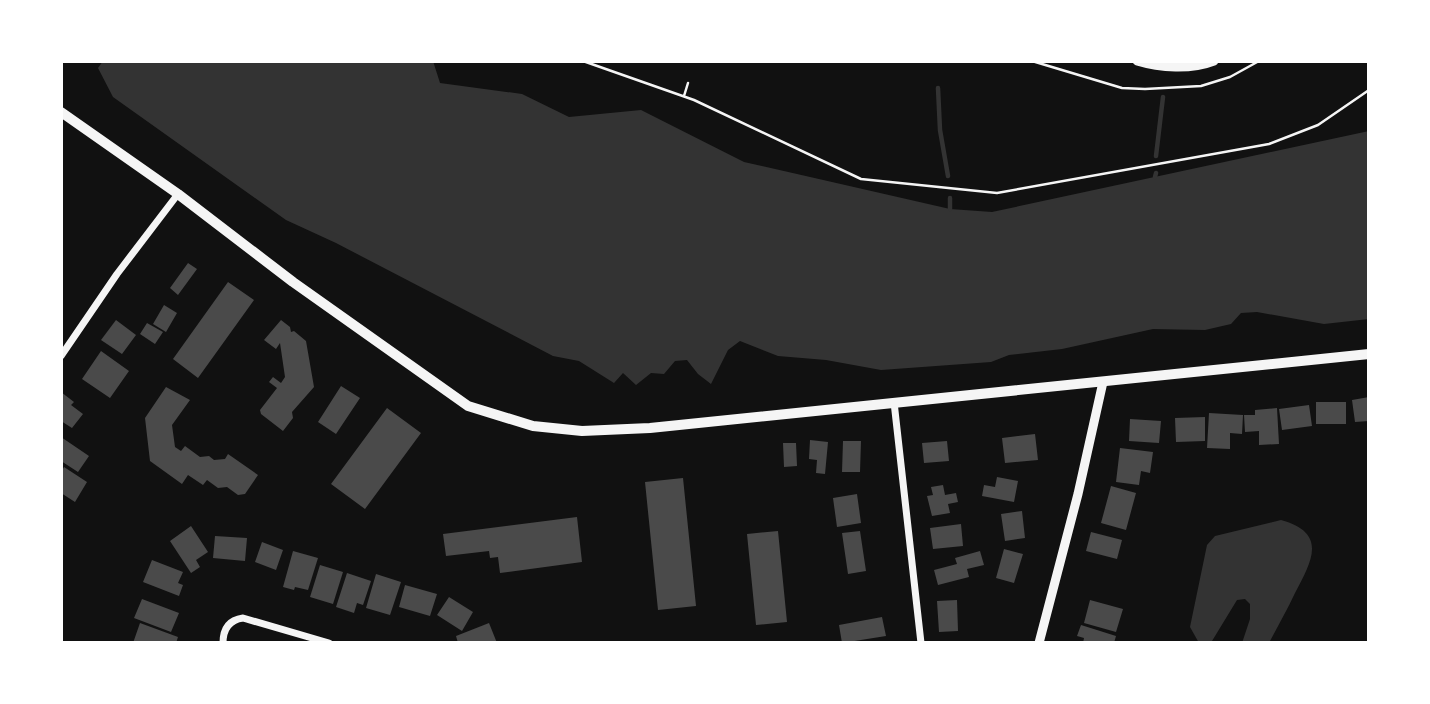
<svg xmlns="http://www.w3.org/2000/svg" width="1430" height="704" viewBox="0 0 1430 704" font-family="'Playfair Display',serif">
<rect width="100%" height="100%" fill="#111"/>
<!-- water -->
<path fill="#333" d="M 103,61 L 433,61 L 440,83 L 522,94 L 569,117 L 641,110 L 744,162 L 950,209 L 992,212 L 1369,131 L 1369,319 L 1324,324 L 1257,312 L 1241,313 L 1231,324 L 1205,330 L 1153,329 L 1062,349 L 1009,355 L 991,362 L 881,370 L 826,360 L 778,356 L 740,341 L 728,350 L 711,384 L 698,374 L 687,360 L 675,361 L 664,374 L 651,373 L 636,385 L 623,373 L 614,383 L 579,361 L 553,356 L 336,243 L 286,220 L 113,97 L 98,68 Z
M 1281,520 C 1328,533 1312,561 1295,593 C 1287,610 1278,626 1269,643 L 1242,643 L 1250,619 L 1250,604 L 1245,599 L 1237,600 L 1212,641 L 1199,643 L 1190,627 L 1207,545 L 1215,536 Z"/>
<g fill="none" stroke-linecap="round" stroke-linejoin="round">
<!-- stream -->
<path stroke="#333" stroke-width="4.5" d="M 938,88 L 940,130 L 948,176
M 1156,156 L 1163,97
M 1155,177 L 1156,173
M 950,198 L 950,209"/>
</g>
<!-- building -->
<path fill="#4a4a4a" d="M 188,263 L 197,269 L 178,295 L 170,288 Z
M 228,282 L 254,300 L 198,378 L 173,359 Z
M 164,305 L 177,313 L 166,332 L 153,324 Z
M 116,320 L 136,335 L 122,354 L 101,340 Z
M 281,320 L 290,327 L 291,332 L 294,331 L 306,341 L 314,387 L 292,412 L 293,418 L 283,431 L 261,414 L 260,410 L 277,388 L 269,382 L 273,377 L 281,383 L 285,377 L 280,343 L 276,349 L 264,340 Z
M 147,323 L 163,332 L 155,344 L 140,334 Z
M 101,351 L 129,371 L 110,398 L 82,379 Z
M 341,386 L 360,398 L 336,434 L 318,422 Z
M 166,387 L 190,400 L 172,425 L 175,447 L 181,451 L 185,446 L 200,457 L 209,456 L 214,460 L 225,459 L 228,454 L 258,475 L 245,494 L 238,495 L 227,487 L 218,488 L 207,480 L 203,485 L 188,475 L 182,484 L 150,461 L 145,418 Z
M 61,392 L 74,402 L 71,405 L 83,414 L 72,428 L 61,421 Z
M 1369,397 L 1369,421 L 1355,422 L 1352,400 Z
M 1316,402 L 1346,402 L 1346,424 L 1316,424 Z
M 1309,405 L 1312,426 L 1282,430 L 1279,409 Z
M 387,408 L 421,433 L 365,509 L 331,484 Z
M 1277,408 L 1279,444 L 1259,445 L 1259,431 L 1245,432 L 1244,415 L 1255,415 L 1255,410 Z
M 1209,413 L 1243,415 L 1242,434 L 1230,433 L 1230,449 L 1207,448 Z
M 1205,417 L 1205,441 L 1176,442 L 1175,418 Z
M 1130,419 L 1161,421 L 1159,443 L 1129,441 Z
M 1035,434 L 1038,460 L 1005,463 L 1002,438 Z
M 61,437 L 89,456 L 78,472 L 61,461 Z
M 810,440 L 828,442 L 825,474 L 816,473 L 817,460 L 809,459 Z
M 843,441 L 861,441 L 860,472 L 842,472 Z
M 947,441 L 949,461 L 924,463 L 922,443 Z
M 783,443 L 796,443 L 797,466 L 784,467 Z
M 1120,448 L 1153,452 L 1150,473 L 1141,471 L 1139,485 L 1116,482 Z
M 64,467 L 87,482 L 75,502 L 61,493 L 61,472 Z
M 997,477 L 1018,481 L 1014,502 L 982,496 L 984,485 L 995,487 Z
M 683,478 L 696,606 L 658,610 L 645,482 Z
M 943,485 L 945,495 L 956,493 L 958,502 L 948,504 L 950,513 L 932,516 L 927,496 L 933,495 L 931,487 Z
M 1111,486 L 1136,493 L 1126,530 L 1101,523 Z
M 857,494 L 861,523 L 837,527 L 833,498 Z
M 1022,511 L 1025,538 L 1005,541 L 1001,514 Z
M 577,517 L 582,562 L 500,573 L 498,557 L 490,558 L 489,551 L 446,556 L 443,534 Z
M 961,524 L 963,546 L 933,549 L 930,528 Z
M 191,526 L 208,552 L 196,560 L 200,567 L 191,573 L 170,541 Z
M 778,531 L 787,622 L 756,625 L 747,534 Z
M 860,531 L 866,571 L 848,574 L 842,533 Z
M 1091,532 L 1122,540 L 1117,559 L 1086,551 Z
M 215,536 L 247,538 L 245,561 L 213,558 Z
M 262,542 L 283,550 L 276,570 L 255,562 Z
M 1004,549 L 1023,554 L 1014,583 L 996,578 Z
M 293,551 L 318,558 L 308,590 L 295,587 L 294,590 L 283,587 Z
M 980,551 L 984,565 L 967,569 L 969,577 L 938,585 L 934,570 L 957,564 L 955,558 Z
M 152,560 L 183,572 L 178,583 L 183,585 L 179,596 L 143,582 Z
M 320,565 L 343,572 L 333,604 L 310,597 Z
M 347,573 L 371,581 L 363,605 L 357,603 L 354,613 L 336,607 Z
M 376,574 L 401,582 L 390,615 L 366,608 Z
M 405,585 L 437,594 L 430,616 L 399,607 Z
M 449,597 L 473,612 L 462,631 L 437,615 Z
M 142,599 L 179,613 L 171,632 L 134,618 Z
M 957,600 L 958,631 L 939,632 L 937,601 Z
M 1090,600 L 1123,609 L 1116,632 L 1084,623 Z
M 882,617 L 886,636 L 842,643 L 839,625 Z
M 140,623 L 178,637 L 176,643 L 133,643 Z
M 489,623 L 497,643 L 458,643 L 456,636 Z
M 1081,625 L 1116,636 L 1114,643 L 1083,643 L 1084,638 L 1077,636 Z"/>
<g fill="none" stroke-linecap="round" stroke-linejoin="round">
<!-- path -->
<path stroke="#f5f5f5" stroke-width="2.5" d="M 583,61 L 694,100 L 861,179 L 997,193 L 1269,144 L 1318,125 L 1369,90
M 1032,61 L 1122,88 L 1145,89 L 1201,86 L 1230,77 L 1259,61
M 684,96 L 688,83"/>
<!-- minor -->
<path stroke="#f5f5f5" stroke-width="7" d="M 61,356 L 117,274 L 178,194
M 894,402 L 921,643
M 223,643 C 223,629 229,620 243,618 L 329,643"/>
<!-- tertiary -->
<path stroke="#f5f5f5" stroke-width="9" d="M 1137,61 C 1160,68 1191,70 1214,61
M 1039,643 L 1078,494 L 1103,382"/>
<!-- secondary -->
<path stroke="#f5f5f5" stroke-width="10" d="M 61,112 L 178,194 L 293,282 L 468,406 L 533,426 L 582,431 L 650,428 L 1369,354"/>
</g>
<!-- border -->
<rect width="1430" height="704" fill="none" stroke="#ffffff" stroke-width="126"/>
</svg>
